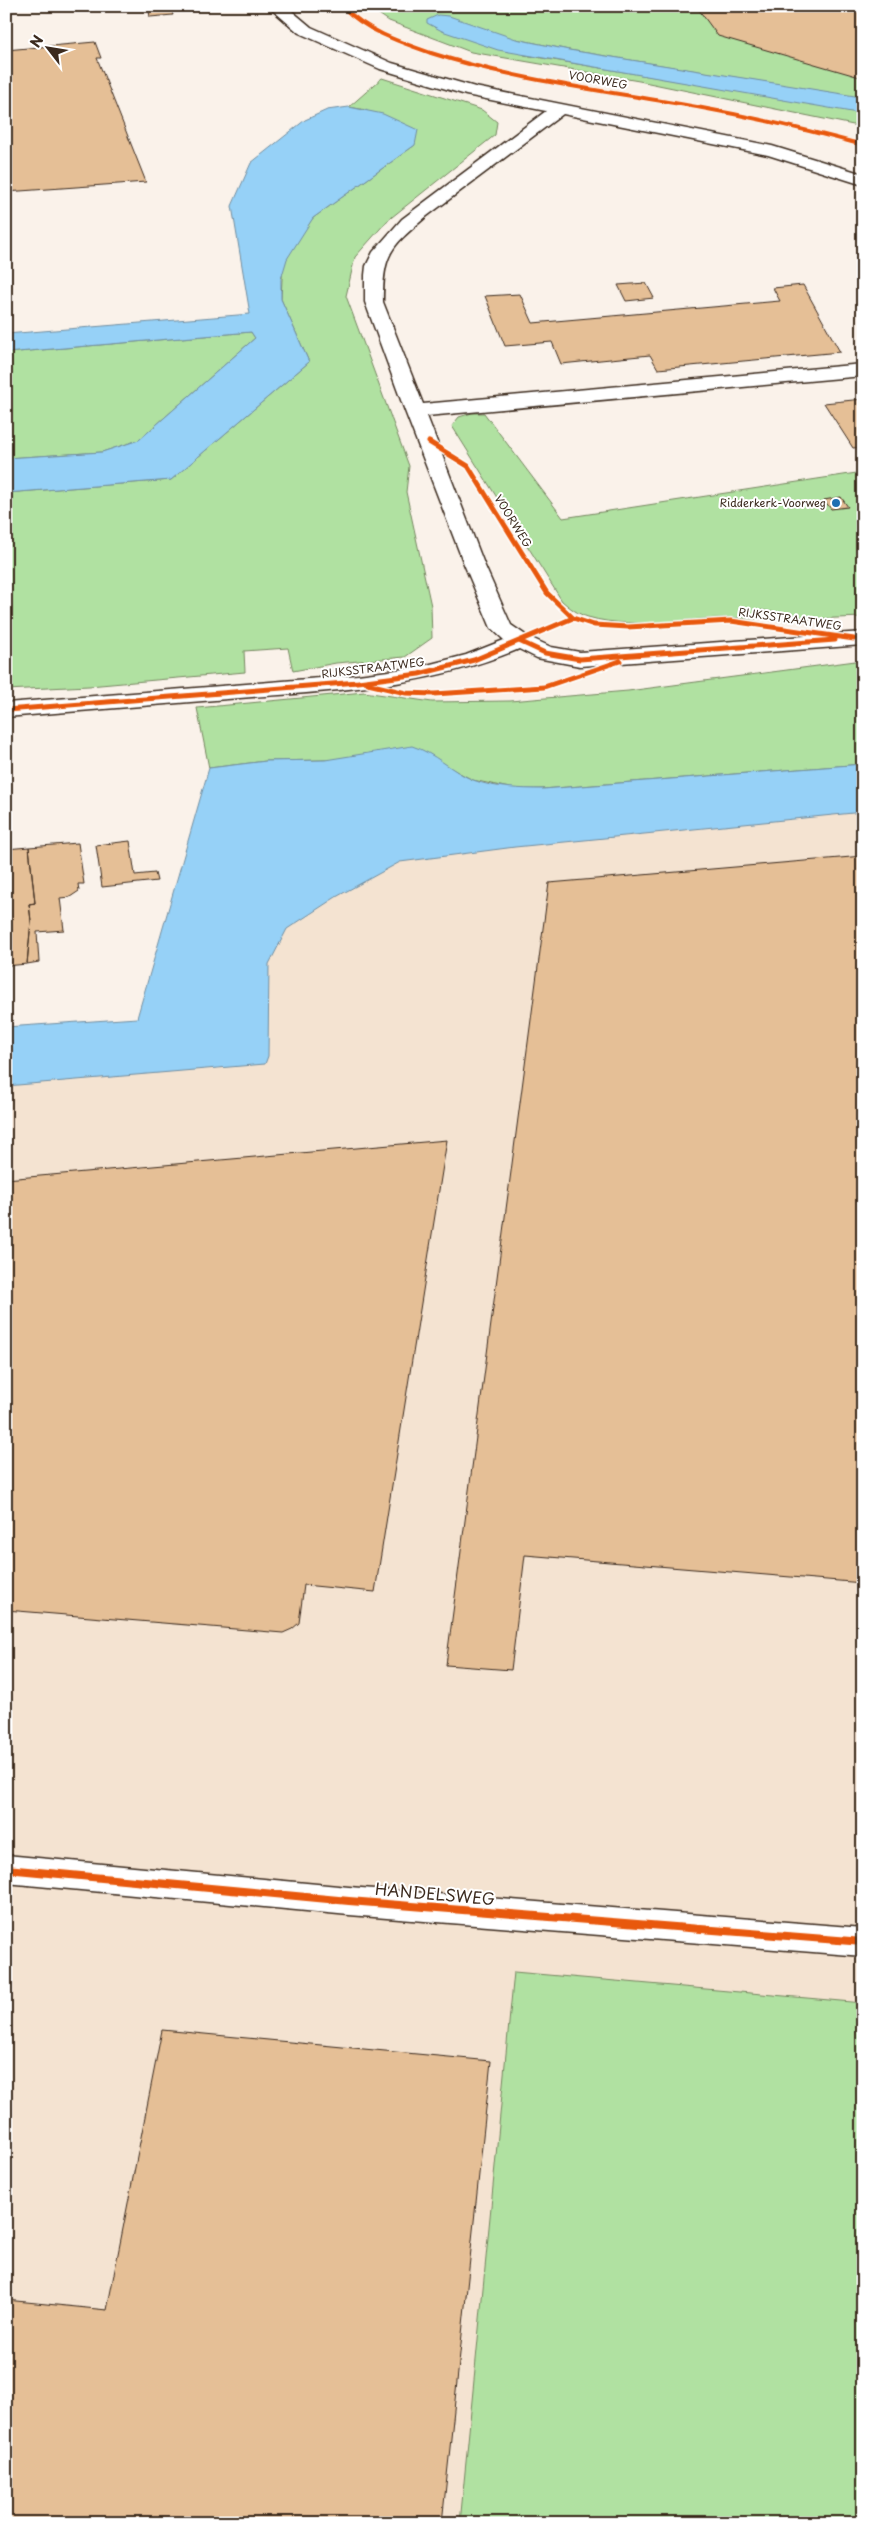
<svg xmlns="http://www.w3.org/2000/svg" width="869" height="2529" viewBox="0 0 869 2529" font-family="'Playpen Sans',sans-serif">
<rect width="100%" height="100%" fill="#faf2ea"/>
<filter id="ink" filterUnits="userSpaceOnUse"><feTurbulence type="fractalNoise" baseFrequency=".02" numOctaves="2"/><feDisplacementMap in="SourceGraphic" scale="10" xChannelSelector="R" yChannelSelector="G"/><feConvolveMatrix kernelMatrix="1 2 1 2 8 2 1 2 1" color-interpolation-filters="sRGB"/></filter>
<g filter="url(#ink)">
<!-- built -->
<path fill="#f4e3d1" d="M 863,792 L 863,2523 L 6,2523 L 6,1055 L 207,1030 L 288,843 Z"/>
<!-- green -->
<path fill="#b0e1a1" stroke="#768660" d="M 367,6 L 863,6 L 863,98 L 569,50 L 516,39 L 524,55 L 849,110 L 863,114 L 863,127 L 639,81 L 471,52 L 389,21 Z
M 382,78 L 482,110 L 497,122 L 495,135 L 387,221 L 355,257 L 346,296 L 409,466 L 406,492 L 431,606 L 432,638 L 405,657 L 336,663 L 293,671 L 288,648 L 244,651 L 245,672 L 89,686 L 6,690 L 6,493 L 171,480 L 309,362 L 281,299 L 283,258 L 313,218 L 415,145 L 366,110 L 349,107 Z
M 251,332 L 255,338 L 139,440 L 102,452 L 6,458 L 6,353 Z
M 472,413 L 484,413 L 563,518 L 863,472 L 863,617 L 811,619 L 761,610 L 756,619 C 703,613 638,632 588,617 C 578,614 570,608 562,601 L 452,426 L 459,417 Z
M 863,660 L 863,764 L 542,789 L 514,789 L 473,780 L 450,768 L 325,760 L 266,761 L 209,768 L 197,708 L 364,692 L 432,702 L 510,701 L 628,691 Z
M 514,1972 L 863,2003 L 863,2523 L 460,2523 Z"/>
<!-- water -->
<path fill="#96d1f7" stroke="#728ea0" d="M 438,15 L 449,16 L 516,39 L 569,50 L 855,96 L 863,98 L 863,114 L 498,50 L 442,31 L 427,23 L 427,20 Z
M 349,107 L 383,114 L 418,130 L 415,145 L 313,218 L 287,259 L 281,279 L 281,299 L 309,362 L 171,480 L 6,493 L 6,458 L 102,452 L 139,440 L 255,338 L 251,332 L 6,353 L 6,334 L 250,314 L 232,206 L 251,163 L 305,120 L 327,110 Z
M 412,746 C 435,753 451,771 473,780 C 495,788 520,789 543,789 L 863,764 L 863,812 L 515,847 L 400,862 L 336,897 L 287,929 L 269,964 L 268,1056 L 265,1064 L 6,1086 L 6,1027 L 137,1018 L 209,768 L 266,761 L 325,760 Z"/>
<!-- building -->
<path fill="#e5bf96" stroke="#3b2a1e" d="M 696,6 L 863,6 L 863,78 L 718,36 Z
M 171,9 L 173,15 L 150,17 L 149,11 Z
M 95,42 L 101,58 L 97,58 L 146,182 L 6,192 L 6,50 Z
M 646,283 L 654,298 L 626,301 L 618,285 Z
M 803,285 L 840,352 L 658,369 L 650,355 L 561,364 L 552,342 L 505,346 L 485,296 L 520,294 L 533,323 L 780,301 L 773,288 Z
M 863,399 L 863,447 L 853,448 L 824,403 Z
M 841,497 L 848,507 L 831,509 L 824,500 Z
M 130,841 L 135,875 L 155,873 L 157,881 L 102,887 L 96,845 Z
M 78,843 L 84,884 L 78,884 L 79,891 L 70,897 L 60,898 L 64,930 L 37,932 L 39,962 L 27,964 L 31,921 L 29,904 L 35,903 L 29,847 Z
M 29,847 L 35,903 L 29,904 L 31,921 L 27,964 L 6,966 L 6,935 L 11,935 L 9,906 L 6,906 L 6,849 Z
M 863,856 L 863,1583 L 525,1555 L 511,1670 L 446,1665 L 549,883 Z
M 447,1140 L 375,1592 L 304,1585 L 299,1623 L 292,1629 L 283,1633 L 6,1610 L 6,1179 Z
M 162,2030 L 491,2061 L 442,2523 L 6,2523 L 6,2300 L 107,2310 Z"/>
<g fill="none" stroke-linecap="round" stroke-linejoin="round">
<defs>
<path id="minor" d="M 268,6 L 286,6 L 311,27 L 392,63 L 475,87 L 772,146 L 863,174 L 863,185 L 768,155 L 563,114 L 427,216 C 391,247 383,252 383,302 L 423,404 L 863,364 L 863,376 L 427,416 L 484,564 L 511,625 L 527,636 L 551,647 L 580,652 L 863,632 L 863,645 L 580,666 L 537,658 L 519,649 C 431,686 346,690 252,697 C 170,704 88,710 6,717 L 6,703 L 358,675 L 419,667 L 466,655 L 504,640 L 491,628 L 464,564 L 405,411 L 365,302 L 365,275 L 366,266 L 373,252 L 402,219 L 546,111 L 466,95 L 380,69 L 299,33 Z
M 6,1855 L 349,1887 L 863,1928 L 863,1956 L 349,1915 L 6,1883 Z"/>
</defs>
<!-- minor casing -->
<use href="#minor" stroke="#3b2a1e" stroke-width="3"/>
<!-- minor -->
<use href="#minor" fill="#fff" fill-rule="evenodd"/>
<defs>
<path id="cycleway-far2" d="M 342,6 C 366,31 399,42 431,53 C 518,81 608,91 697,107 C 753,117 808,130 863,145"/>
<path id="cycleway-far1" d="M 429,442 L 468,466 L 547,593 L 573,618 L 594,625 L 628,627 L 731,621 L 854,639
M 519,641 L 545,653 L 580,659 L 835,640
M 368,684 L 406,693 L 434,694 L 544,687 L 620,661
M 6,710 L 358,682 L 419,674 L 474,660 L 573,618"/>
<path id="cycleway" d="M 6,1869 L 349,1901 L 863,1942"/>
</defs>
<!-- cycleway-far2 casing -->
<use href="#cycleway-far2" stroke="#fff" stroke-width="5.5"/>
<!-- cycleway-far1 casing -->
<use href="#cycleway-far1" stroke="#fff" stroke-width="8"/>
<!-- cycleway casing -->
<use href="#cycleway" stroke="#fff" stroke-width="11"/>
<!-- cycleway-far2 -->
<use href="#cycleway-far2" stroke="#e8590c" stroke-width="4"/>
<!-- cycleway-far1 -->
<use href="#cycleway-far1" stroke="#e8590c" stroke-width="5"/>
<!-- cycleway -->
<use href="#cycleway" stroke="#e8590c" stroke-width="8"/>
</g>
</g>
<!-- markers -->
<circle fill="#1f6fb2" stroke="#fff" stroke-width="2" cx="836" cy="503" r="5"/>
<g text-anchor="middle" stroke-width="4" stroke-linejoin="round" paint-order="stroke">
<!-- far-street labels -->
<g font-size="11" fill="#3b2a1e" stroke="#fff">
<text transform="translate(598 80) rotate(10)" y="4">VOORWEG</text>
<text transform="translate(513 521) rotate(58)" y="4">VOORWEG</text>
<text transform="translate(790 619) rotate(8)" y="4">RIJKSSTRAATWEG</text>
<text transform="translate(373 668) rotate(-7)" y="4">RIJKSSTRAATWEG</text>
</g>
<!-- far-poi labels -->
<g font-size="11" fill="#3b2a1e" stroke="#fff" text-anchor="end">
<text x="826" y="507">Ridderkerk-Voorweg</text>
</g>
<!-- near-street labels -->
<g font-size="16" fill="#3b2a1e" stroke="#fff">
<text transform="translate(435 1894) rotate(5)" y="6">HANDELSWEG</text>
</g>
</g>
<!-- margin -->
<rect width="869" height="2529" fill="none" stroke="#fff" stroke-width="25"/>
<rect x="12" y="12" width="844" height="2504" fill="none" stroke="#3b2a1e" stroke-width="2" filter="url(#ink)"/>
<!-- north arrow -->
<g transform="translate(48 48) rotate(301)" stroke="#ffffff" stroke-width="4" paint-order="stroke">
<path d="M0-4L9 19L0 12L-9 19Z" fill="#3b2a1e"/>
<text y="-8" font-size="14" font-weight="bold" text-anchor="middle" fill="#3b2a1e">N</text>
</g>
</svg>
